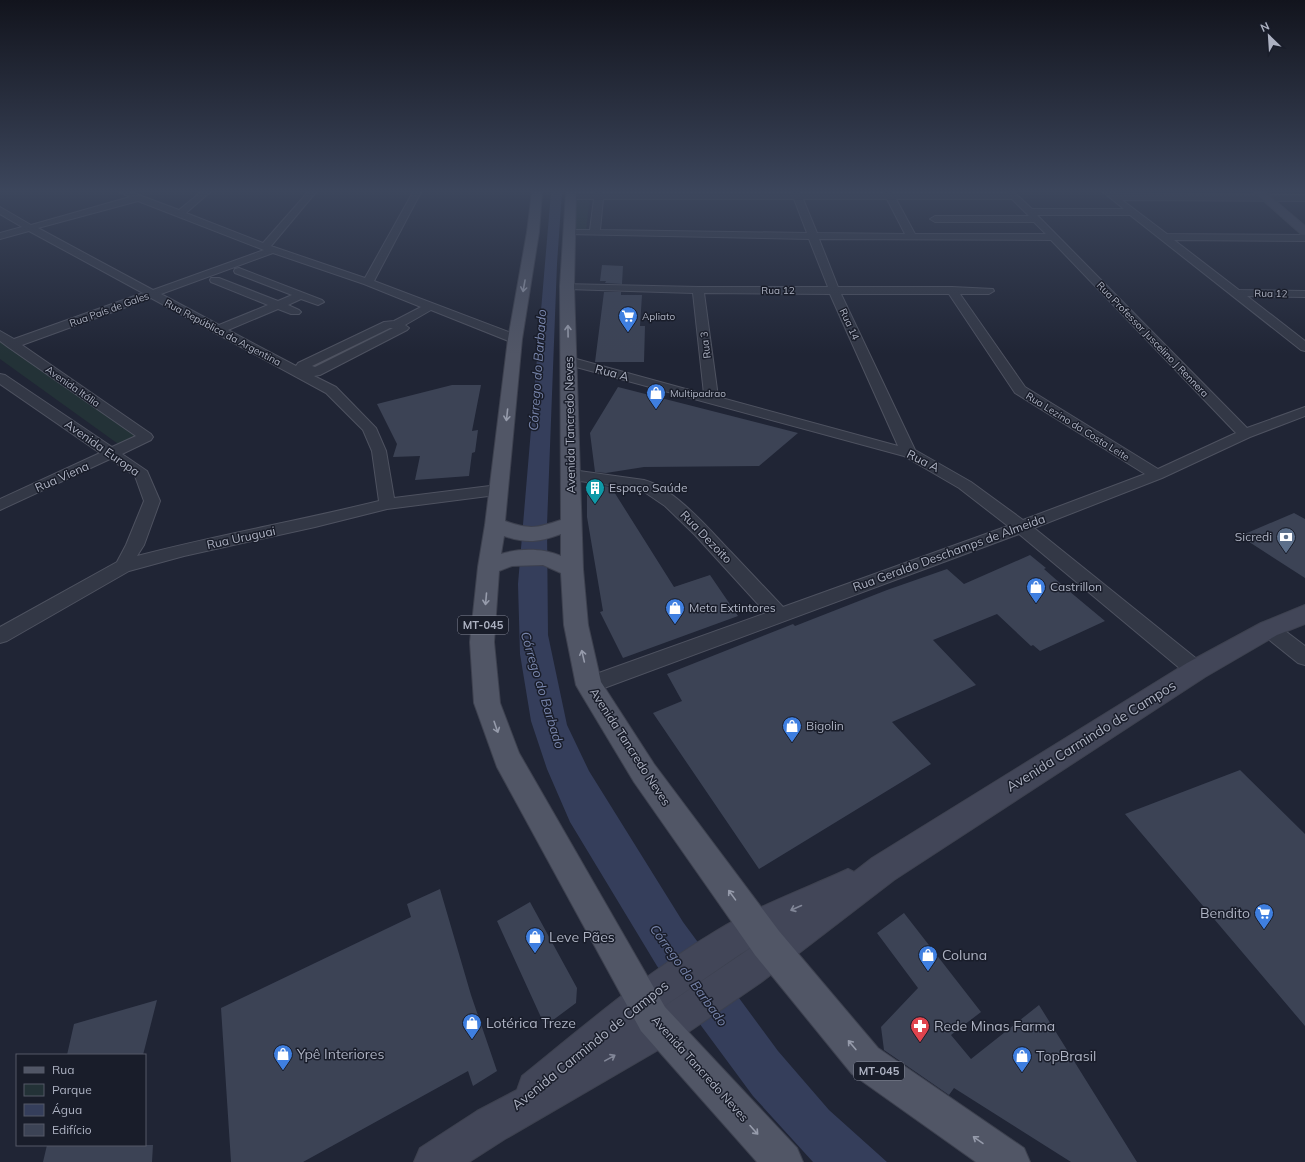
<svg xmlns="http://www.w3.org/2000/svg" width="1305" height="1162" viewBox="0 0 1305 1162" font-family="Mulish,sans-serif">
<rect width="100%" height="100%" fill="#202535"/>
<!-- green -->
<path fill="#233237" d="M 573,196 L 590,197 L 586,230 L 574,230 Z
M 0,338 L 140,436 L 121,446 L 0,359 Z"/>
<!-- water -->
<path fill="#353e5b" d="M 551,192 L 562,192 L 557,264 L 547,525 L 548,635 L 567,725 L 589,771 L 683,922 L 778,1051 L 829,1110 L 887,1162 L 813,1162 L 753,1096 L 657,966 L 570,822 L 547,769 L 531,721 L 520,654 L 518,584 Z"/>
<!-- building -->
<path fill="#3c4355" d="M 602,265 L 623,266 L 622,284 L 605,283 L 606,281 L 600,281 Z
M 604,292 L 621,292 L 621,295 L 642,295 L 640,326 L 645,326 L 644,362 L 595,362 Z
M 452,385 L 481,385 L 472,431 L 478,430 L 475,452 L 472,453 L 469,476 L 415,480 L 420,456 L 393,457 L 397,444 L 377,404 Z
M 618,387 L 798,433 L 759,466 L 644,467 L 606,473 L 595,472 L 590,433 Z
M 597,485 L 611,487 L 674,587 L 710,575 L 738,616 L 623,658 L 600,612 L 603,611 L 587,517 L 587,495 L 598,496 Z
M 1294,513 L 1305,519 L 1305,578 L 1240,536 Z
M 1030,555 L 1046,568 L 1044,569 L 1069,591 L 1105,621 L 1040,651 L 1033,645 L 1031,646 L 997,614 L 933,640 L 976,685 L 892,722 L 931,764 L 759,869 L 653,713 L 682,701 L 667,674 L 793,624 L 795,626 L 887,590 L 947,569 L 964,584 Z
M 1240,770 L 1305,834 L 1305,1026 L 1125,814 Z
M 440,889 L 471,995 L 497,1071 L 473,1086 L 468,1071 L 303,1162 L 231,1162 L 221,1008 L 411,917 L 407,904 Z
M 530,902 L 577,988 L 576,1003 L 545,1026 L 497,921 Z
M 904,913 L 981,1012 L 951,1035 L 971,1059 L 1039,1005 L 1137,1162 L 1071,1162 L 954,1088 L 949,1095 L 884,1050 L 881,1027 L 918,988 L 877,933 Z
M 157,1000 L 143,1055 L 67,1055 L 74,1024 Z
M 47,1145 L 153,1145 L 152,1162 L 43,1162 Z"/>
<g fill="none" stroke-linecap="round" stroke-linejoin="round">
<defs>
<path id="street" d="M 120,192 L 131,192 L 179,210 L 201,192 L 210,192 L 186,213 L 263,243 L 308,192 L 316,192 L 271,246 L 365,278 L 413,192 L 421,192 L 374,281 L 519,336 L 521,339 L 519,342 L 511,342 L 431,310 L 405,325 L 409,328 L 407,330 L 320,375 L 314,376 L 336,387 L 376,428 L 386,451 L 394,498 L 498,485 L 504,486 L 506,490 L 504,494 L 387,509 L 315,527 L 184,556 L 129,571 L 7,641 L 0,643 L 0,627 L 117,562 L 126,545 L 144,501 L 135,476 L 110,459 L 0,510 L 0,499 L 100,453 L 0,384 L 0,374 L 5,375 L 112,447 L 136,436 L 8,347 L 0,341 L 0,331 L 14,339 L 143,293 L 29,231 L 0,239 L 0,233 L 22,227 L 0,214 L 0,207 L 31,225 L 130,197 ZM 138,201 L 264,250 L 153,290 L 38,228 ZM 273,253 L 364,284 L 421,307 L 394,321 L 384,322 L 298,363 L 296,366 L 228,330 L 278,309 L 291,314 L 299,314 L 301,312 L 299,310 L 288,305 L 301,299 L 318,305 L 324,302 L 322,300 L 239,268 L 235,269 L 234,271 L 235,273 L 292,295 L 278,301 L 219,278 L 211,278 L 210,280 L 211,282 L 268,305 L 219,325 L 161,294 ZM 151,298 L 326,393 L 363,430 L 372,451 L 379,501 C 298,521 217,535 137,556 L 144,545 L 160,501 L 147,471 L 122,454 L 151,440 L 153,437 L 151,434 L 22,345 ZM 390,328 L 393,328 L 315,367 L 312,366 Z
M 595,192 L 603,192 L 603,193 L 792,193 L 792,192 L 800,192 L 801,193 L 885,193 L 884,192 L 892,192 L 893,193 L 1007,193 L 1006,192 L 1014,192 L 1032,209 L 1124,209 L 1103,192 L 1112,192 L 1115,194 L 1305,195 L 1305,201 L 1122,200 L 1167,234 L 1305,235 L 1305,241 L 1174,240 L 1239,290 L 1305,291 L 1305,297 L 1247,296 L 1305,341 L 1305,351 L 1301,350 L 1130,215 L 1037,215 L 1247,428 L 1305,407 L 1305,416 L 1250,437 L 1162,478 L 1034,528 L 1203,664 L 1206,670 L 1203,676 L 1196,678 L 1189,676 L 1019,534 L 596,691 L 589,693 L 582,691 L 579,685 L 582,679 L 766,613 L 695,535 L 665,506 L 640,489 L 572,480 L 567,478 L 564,475 L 567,472 L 572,470 L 644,480 C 674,488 709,529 730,551 C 748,570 765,588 783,607 L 1008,526 L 959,488 L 904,456 L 565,364 L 563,361 L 565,358 L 569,357 L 704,394 L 693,293 L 567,289 L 562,286 L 563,284 L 698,287 L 828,287 L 809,239 L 567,234 L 565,232 L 567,230 L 590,230 L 594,199 L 571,199 L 567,196 L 571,193 L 595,193 ZM 603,199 L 794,199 L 807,233 L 600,230 ZM 803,199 L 887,199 L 905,234 L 817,233 ZM 896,199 L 1012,199 L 1029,216 L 935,216 L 930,219 L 935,222 L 1034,222 L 1046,234 L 915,234 ZM 819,239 L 1051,240 L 1236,433 L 1158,469 L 1025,387 L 960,294 L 989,294 L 994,291 L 993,289 L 952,287 L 838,287 ZM 704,293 L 830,294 L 898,446 L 718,397 ZM 841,294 L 949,294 L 1015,393 L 1145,474 L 1023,520 L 971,482 L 915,450 Z
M 1269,622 L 1276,624 L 1305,646 L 1305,665 L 1298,663 L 1262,634 L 1259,629 L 1262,624 Z"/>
<path id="secondary" d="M 1254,192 L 1265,192 L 1305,226 L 1305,235 L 1301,234 Z
M 1305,605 L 1305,624 L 1277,635 L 1205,677 L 894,880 L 760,983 L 684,1035 L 505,1139 L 469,1162 L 414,1162 L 420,1148 L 477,1111 L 517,1090 L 522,1076 C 585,1025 647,972 716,931 C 754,908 796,892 837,874 L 848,869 L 854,872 L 872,858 L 1187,663 L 1261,623 ZM 755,945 L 656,1012 L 739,955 Z"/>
<path id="primary" d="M 532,192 L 542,192 L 539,232 L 522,339 L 505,521 C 530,530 537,528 561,520 L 560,286 L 566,192 L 576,192 L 574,286 L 583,569 L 588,625 L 601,682 L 654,764 L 779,931 L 878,1048 L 1024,1148 L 1030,1162 L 976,1162 L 852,1074 L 755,955 L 634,782 L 580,692 L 576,685 L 564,625 L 561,573 L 543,565 L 512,566 L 499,571 L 494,642 L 500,703 L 519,753 L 665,1007 L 797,1148 L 803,1162 L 757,1162 L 641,1031 L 497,767 L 474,703 L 470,642 L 478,567 L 485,525 L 508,339 L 527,232 ZM 561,534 L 561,556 C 543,548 520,548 501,554 L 504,536 C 527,544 539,542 561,534 Z"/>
</defs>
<!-- street casing -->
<use href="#street" stroke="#4e5260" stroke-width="2"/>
<!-- secondary casing -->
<use href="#secondary" stroke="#3d414f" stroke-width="2"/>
<!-- primary casing -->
<use href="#primary" stroke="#3d414f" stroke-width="2"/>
<!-- street -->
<use href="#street" fill="#333846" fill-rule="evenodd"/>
<!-- secondary -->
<use href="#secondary" fill="#424658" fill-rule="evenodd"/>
<!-- primary -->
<use href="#primary" fill="#515666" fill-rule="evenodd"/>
</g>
<!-- one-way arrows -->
<defs><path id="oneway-shaft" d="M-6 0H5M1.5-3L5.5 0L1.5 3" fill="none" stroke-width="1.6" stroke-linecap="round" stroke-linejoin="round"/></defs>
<g stroke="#969bab">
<use href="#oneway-shaft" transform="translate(524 286) rotate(100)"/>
<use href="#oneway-shaft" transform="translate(568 331) rotate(-91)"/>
<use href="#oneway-shaft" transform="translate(507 415) rotate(96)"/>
<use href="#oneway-shaft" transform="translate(486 599) rotate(95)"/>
<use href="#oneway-shaft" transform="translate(583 656) rotate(-103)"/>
<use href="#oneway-shaft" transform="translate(496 727) rotate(71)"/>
<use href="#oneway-shaft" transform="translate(732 895) rotate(-126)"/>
<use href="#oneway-shaft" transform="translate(852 1045) rotate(-130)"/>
<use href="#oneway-shaft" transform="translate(754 1130) rotate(48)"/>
<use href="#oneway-shaft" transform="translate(978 1140) rotate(-145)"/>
</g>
<g stroke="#828798">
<use href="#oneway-shaft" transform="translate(796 908) rotate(156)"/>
<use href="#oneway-shaft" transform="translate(610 1058) rotate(-29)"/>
</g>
<!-- sky -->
<linearGradient id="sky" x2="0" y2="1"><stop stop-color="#12141d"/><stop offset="0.54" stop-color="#3c465c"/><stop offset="1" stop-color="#3c465c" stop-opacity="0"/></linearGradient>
<rect width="1305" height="354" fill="url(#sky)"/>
<!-- icons -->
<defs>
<symbol id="supermarket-pin" viewBox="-11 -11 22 30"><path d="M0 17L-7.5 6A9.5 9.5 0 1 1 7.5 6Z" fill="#3f7fe0" stroke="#191d2a"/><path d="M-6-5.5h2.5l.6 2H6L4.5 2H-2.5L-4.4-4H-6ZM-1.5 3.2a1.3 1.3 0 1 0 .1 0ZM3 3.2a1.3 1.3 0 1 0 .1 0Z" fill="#fff"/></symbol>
<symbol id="shop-pin" viewBox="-11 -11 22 30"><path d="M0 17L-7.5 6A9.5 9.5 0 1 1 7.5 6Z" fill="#3f7fe0" stroke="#191d2a"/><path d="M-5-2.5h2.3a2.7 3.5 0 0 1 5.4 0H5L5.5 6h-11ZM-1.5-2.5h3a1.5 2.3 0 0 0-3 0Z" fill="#fff"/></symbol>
<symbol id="building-pin" viewBox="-11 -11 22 30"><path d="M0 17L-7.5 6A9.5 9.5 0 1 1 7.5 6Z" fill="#0f9aa8" stroke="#191d2a"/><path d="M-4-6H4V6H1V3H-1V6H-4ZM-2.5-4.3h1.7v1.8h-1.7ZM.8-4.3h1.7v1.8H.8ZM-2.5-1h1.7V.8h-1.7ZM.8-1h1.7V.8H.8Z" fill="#fff"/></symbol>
<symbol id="bank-pin" viewBox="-11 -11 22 30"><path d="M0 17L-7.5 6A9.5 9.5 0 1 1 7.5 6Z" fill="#5c6f8a" stroke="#191d2a"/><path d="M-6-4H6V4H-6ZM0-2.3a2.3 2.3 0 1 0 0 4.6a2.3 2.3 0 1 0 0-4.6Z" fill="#fff"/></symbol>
<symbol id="pharmacy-pin" viewBox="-11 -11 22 30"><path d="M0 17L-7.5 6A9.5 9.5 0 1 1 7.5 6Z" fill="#e0444e" stroke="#191d2a"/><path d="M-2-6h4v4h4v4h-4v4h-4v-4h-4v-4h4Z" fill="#fff"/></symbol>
</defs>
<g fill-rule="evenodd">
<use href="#supermarket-pin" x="617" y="305" width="22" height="30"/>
<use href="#shop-pin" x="645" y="382" width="22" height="30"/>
<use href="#building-pin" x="584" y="477" width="22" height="30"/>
<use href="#bank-pin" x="1275" y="526" width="22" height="30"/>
<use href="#shop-pin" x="1025" y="576" width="22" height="30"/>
<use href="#shop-pin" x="664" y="597" width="22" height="30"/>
<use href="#shop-pin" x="781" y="715" width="22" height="30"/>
<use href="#supermarket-pin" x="1253" y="902" width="22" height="30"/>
<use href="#shop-pin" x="524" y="926" width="22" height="30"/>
<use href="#shop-pin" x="917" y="944" width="22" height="30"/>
<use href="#shop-pin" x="461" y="1012" width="22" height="30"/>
<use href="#pharmacy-pin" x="909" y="1015" width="22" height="30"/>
<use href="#shop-pin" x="272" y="1043" width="22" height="30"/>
<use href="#shop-pin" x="1011" y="1045" width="22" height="30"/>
</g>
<g text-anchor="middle" stroke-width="3" stroke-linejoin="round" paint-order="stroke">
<!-- far-street labels -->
<g font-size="10" fill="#adb2c2" stroke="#191d2a">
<text x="778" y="294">Rua 12</text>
<text transform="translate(1271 293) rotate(1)" y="4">Rua 12</text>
<text transform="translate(109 309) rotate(-20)" y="4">Rua País de Gales</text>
<text transform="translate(850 324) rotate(65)" y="4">Rua 14</text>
<text transform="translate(223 332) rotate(28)" y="4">Rua República da Argentina</text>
<text transform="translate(1153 339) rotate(46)" y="4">Rua Professor Juscelino J Rennera</text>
<text transform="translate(705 345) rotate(-97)" y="4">Rua 3</text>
<text transform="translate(73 386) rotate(35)" y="4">Avenida Itália</text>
<text transform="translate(1078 426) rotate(32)" y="4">Rua Lezino da Costa Leite</text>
</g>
<!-- far-poi labels -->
<g font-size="10" fill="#adb2c2" stroke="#191d2a" text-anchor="start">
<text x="642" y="320">Apliato</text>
<text x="670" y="397">Multipadrao</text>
</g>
<!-- shield labels -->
<g fill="#191d2a" stroke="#818594" stroke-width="1">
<rect x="458" y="616" width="50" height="18" rx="3"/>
<rect x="854" y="1062" width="50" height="18" rx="3"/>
</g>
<g font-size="11" font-weight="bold" fill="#adb2c2">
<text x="483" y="629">MT-045</text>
<text x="879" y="1075">MT-045</text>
</g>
<!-- street labels -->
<g font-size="12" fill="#adb2c2" stroke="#191d2a">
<text transform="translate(612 373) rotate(15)" y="4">Rua A</text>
<text transform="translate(570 425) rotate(-91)" y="4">Avenida Tancredo Neves</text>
<text transform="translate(102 448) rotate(35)" y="4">Avenida Europa</text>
<text transform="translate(923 461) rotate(27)" y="4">Rua A</text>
<text transform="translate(62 477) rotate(-24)" y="4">Rua Viena</text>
<text transform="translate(706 537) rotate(46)" y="4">Rua Dezoito</text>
<text transform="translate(241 538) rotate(-12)" y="4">Rua Uruguai</text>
<text transform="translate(949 553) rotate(-20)" y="4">Rua Geraldo Deschamps de Almeida</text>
<text transform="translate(630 747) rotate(57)" y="4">Avenida Tancredo Neves</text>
<text transform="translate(700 1069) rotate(48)" y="4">Avenida Tancredo Neves</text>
</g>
<!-- poi labels -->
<g font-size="12" fill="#adb2c2" stroke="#191d2a" text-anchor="start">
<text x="609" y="492">Espaço Saúde</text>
<text x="1272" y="541" text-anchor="end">Sicredi</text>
<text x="1050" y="591">Castrillon</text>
<text x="689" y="612">Meta Extintores</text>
<text x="806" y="730">Bigolin</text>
</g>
<!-- water labels -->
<g font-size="13" font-style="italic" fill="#7784aa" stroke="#191d2a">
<text transform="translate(537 370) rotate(-86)" y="5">Córrego do Barbado</text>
<text transform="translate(543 690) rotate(73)" y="5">Córrego do Barbado</text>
<text transform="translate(689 975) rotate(54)" y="5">Córrego do Barbado</text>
</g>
<!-- near-street labels -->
<g font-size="14" fill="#adb2c2" stroke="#191d2a">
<text transform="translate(1091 736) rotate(-32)" y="5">Avenida Carmindo de Campos</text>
<text transform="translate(590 1045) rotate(-39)" y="5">Avenida Carmindo de Campos</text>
</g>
<!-- near-poi labels -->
<g font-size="14" fill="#adb2c2" stroke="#191d2a" text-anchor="start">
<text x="1250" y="918" text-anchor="end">Bendito</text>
<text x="549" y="942">Leve Pães</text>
<text x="942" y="960">Coluna</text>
<text x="486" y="1028">Lotérica Treze</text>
<text x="934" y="1031">Rede Minas Farma</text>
<text x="297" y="1059">Ypê Interiores</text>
<text x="1036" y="1061">TopBrasil</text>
</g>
</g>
<!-- legend -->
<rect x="16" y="1054" width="130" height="92" fill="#191d2a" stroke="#545967"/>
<rect x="24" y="1067" width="20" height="6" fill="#515666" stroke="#545967"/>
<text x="52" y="1074" font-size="12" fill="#adb2c2">Rua</text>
<rect x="24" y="1084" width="20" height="12" fill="#233237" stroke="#545967"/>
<text x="52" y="1094" font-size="12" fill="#adb2c2">Parque</text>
<rect x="24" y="1104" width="20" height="12" fill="#353e5b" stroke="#545967"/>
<text x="52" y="1114" font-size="12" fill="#adb2c2">Água</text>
<rect x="24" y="1124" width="20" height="12" fill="#3c4355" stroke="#545967"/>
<text x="52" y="1134" font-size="12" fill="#adb2c2">Edifício</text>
<!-- north arrow -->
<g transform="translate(1269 36) rotate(335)" stroke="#191d2a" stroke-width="3" paint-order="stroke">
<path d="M0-3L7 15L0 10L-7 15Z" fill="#adb2c2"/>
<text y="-6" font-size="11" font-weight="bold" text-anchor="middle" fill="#adb2c2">N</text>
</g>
</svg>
